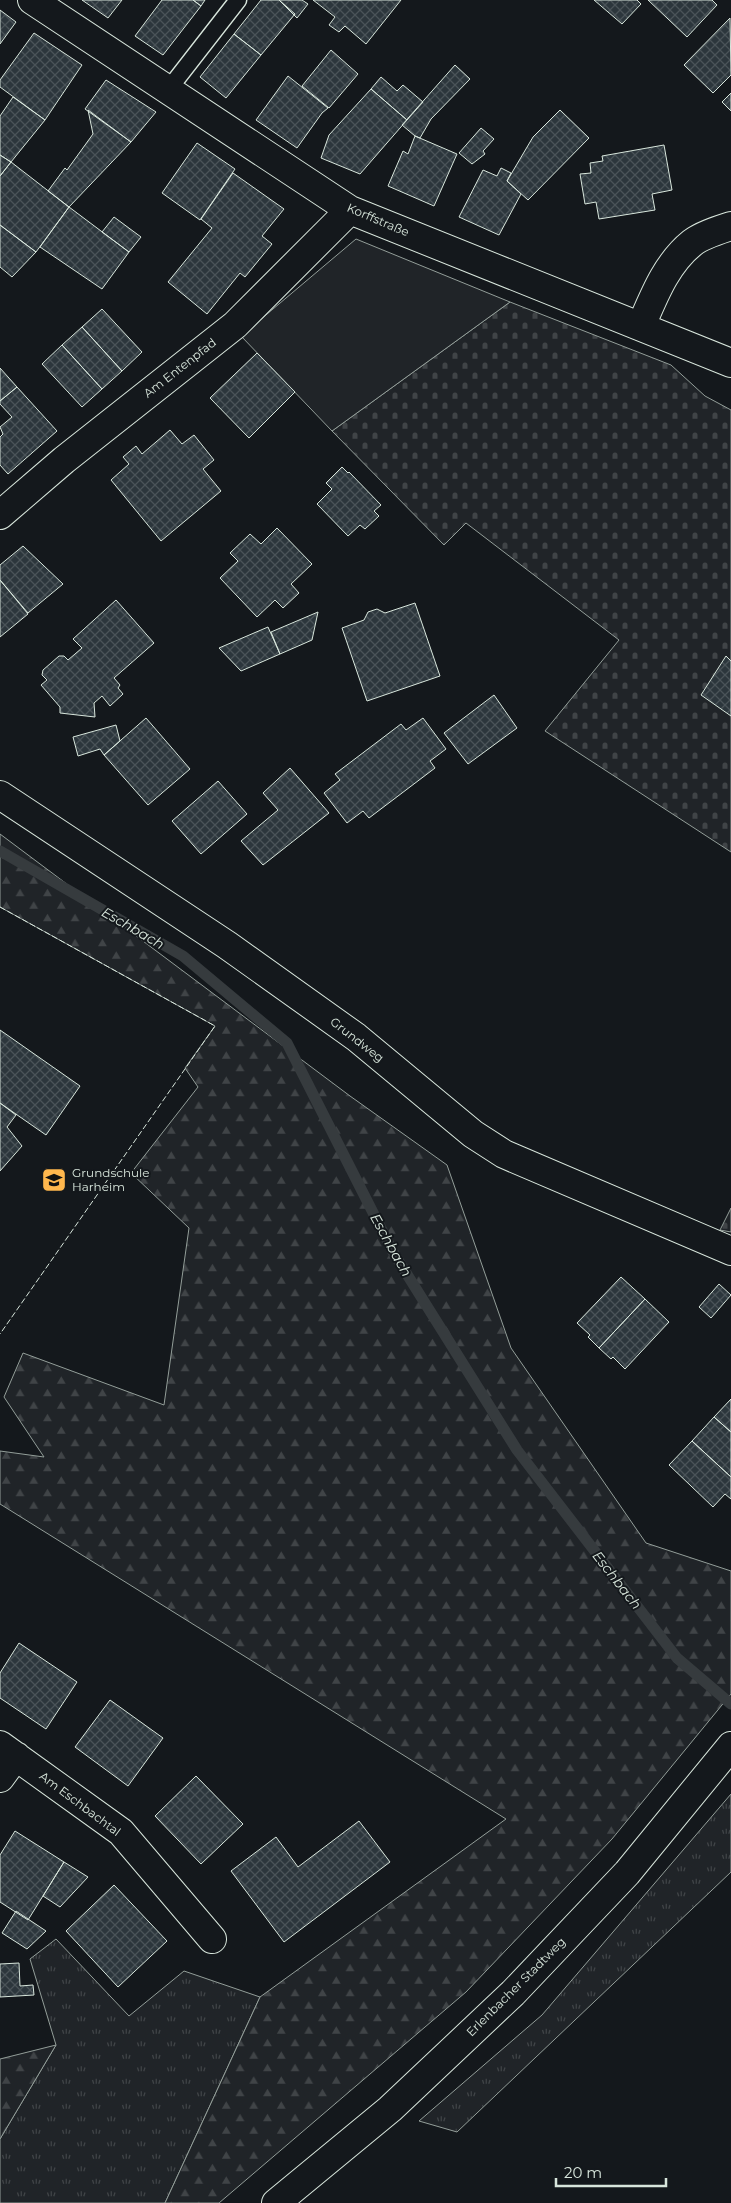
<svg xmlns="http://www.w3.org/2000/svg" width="731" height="2203" viewBox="0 0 731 2203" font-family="Montserrat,sans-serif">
<defs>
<pattern id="grass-tufts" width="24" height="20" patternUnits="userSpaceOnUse" patternTransform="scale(1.25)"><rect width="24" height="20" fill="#202428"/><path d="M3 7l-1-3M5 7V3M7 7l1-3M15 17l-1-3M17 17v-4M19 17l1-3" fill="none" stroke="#404447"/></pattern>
<pattern id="forest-firs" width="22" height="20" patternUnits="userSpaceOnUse" patternTransform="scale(1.25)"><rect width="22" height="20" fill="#202428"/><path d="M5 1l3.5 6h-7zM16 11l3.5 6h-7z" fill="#404447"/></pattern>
<pattern id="cemetery-stones" width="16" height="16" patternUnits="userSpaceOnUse" patternTransform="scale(1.25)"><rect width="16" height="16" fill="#202428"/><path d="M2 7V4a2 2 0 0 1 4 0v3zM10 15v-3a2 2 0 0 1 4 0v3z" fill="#404447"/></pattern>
<pattern id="building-cross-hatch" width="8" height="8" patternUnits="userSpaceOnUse" patternTransform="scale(1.25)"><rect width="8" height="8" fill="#2c363c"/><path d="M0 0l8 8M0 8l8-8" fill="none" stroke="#4a5358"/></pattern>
</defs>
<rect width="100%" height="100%" fill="#14181c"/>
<!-- grass -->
<path fill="url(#grass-tufts)" stroke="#939e99" d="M 731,1794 L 731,1872 L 457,2132 L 419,2121 L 542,2015 Z
M 56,1939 L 129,2016 L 184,1971 L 260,1997 L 165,2203 L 0,2203 L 0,2139 L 56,2045 L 30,1959 Z"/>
<!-- forest -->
<path fill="url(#forest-firs)" stroke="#939e99" d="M 0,834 L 350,1096 L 447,1165 L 511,1348 L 646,1543 L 731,1571 L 731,1694 L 612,1839 L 466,1992 L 219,2203 L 165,2203 L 260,1997 L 506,1819 L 0,1504 L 0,1451 L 44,1457 L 4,1397 L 23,1353 L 164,1405 L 189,1228 L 131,1173 L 198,1087 L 185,1068 L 215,1026 L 0,907 Z
M 56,2045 L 0,2139 L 0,2059 Z"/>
<!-- cemetery -->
<path fill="url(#cemetery-stones)" stroke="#939e99" d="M 510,302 L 671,365 L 705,396 L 731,410 L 731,852 L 545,731 L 619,640 L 466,523 L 444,545 L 332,431 Z
M 731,1208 L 731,1232 L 720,1230 Z"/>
<!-- green -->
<path fill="#202428" stroke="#939e99" d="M 356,239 L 510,302 L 332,431 L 241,336 Z"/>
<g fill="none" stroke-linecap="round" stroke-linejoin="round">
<!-- stream -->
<path stroke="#363b3e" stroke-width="11" d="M 0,851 L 183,956 L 287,1043 L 393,1252 L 517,1450 L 677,1658 L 731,1704"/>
</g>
<!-- building -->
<path fill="url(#building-cross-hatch)" stroke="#d8e6dc" d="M 82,0 L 122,0 L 108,18 Z
M 162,0 L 193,0 L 201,6 L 163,55 L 135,36 Z
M 193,0 L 205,0 L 201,6 Z
M 261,0 L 279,0 L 295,14 L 261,55 L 234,34 Z
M 279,0 L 302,0 L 308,4 L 297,18 Z
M 313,0 L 401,0 L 366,44 L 345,26 L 339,32 L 329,25 L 335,17 Z
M 594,0 L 637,0 L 641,4 L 622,24 Z
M 648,0 L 712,0 L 717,5 L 687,37 Z
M 0,10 L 16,22 L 0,44 Z
M 730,18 L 731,75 L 713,93 L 684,65 Z
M 34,33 L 82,65 L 45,120 L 0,87 L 0,80 Z
M 234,34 L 261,55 L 226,98 L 200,77 Z
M 331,50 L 358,74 L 329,108 L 302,86 Z
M 455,65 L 470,79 L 431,119 L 420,138 L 415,136 L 402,125 Z
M 288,76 L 328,108 L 322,113 L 297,148 L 256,120 Z
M 381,77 L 397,91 L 403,85 L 423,102 L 407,120 L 371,89 Z
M 106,80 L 156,112 L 131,142 L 85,109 Z
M 371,89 L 407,120 L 360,174 L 321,158 L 329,135 Z
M 731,93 L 731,111 L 722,102 Z
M 13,97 L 45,120 L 11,162 L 0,155 L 0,116 Z
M 88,110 L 131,142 L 69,207 L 48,191 L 65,168 L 67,170 L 93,134 Z
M 560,110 L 589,138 L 528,200 L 507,181 L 533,137 Z
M 481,128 L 494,139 L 483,151 L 485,154 L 472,164 L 459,153 Z
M 415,136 L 457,154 L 434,206 L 388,186 L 403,151 L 408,154 Z
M 197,143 L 235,169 L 200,220 L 162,193 Z
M 664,145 L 672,190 L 652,194 L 655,210 L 599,219 L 596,202 L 585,204 L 580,174 L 591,173 L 590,163 L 603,161 L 602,156 Z
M 0,155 L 11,162 L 0,176 Z
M 11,162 L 69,207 L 36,252 L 0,225 L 0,176 Z
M 501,168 L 511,173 L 507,181 L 521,194 L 499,235 L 459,217 L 483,170 L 497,176 Z
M 233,173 L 284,209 L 262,236 L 272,244 L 245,277 L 240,273 L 207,314 L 168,282 L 212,228 L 201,219 Z
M 69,207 L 129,252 L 102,289 L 40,247 Z
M 114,217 L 141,237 L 129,252 L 102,232 Z
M 0,225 L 36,252 L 12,277 L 0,267 Z
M 102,309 L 142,352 L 122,371 L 82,327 Z
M 82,327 L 122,371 L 102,389 L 62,345 Z
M 62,345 L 102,389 L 82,407 L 42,364 Z
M 257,353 L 295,392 L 249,438 L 210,398 Z
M 0,368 L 17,387 L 0,401 Z
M 17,387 L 57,431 L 8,474 L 0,465 L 0,437 L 3,434 L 0,427 L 12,417 L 0,404 L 0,401 Z
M 170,430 L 182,444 L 194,435 L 214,460 L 203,469 L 221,491 L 161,541 L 111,480 L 129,464 L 123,457 L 136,446 L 142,454 Z
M 342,467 L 348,473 L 349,472 L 381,505 L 374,511 L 379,516 L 365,529 L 360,525 L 348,536 L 317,504 L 332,489 L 326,483 Z
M 277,528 L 312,564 L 291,584 L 299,593 L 283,608 L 275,600 L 257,617 L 220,578 L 238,561 L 230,553 L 250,534 L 261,544 Z
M 23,546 L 63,584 L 28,613 L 0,580 L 0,565 Z
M 0,580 L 28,614 L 0,637 Z
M 116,600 L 154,643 L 114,678 L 120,685 L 118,688 L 123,694 L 110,706 L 102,696 L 94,703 L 95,717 L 60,713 L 60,707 L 41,685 L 47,680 L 42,675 L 43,670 L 59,656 L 64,656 L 68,660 L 82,648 L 73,639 Z
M 415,603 L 440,676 L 367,701 L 342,628 L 364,620 L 368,612 L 377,609 L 385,613 Z
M 318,612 L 312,640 L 280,654 L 271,632 Z
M 268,627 L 280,654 L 241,671 L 219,648 Z
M 726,656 L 731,661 L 731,716 L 701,695 Z
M 494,695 L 517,728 L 468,764 L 444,733 Z
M 146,718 L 190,769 L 148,805 L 104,755 Z
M 423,718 L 446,749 L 430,761 L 435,768 L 369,818 L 363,811 L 347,823 L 324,793 L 340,780 L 335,774 L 401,724 L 406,730 Z
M 116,725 L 120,741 L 104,755 L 100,749 L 78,756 L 73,737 Z
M 290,768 L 329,813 L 263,865 L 241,841 L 278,810 L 263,793 Z
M 218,781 L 247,814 L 201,854 L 172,821 Z
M 0,1030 L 80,1086 L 46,1135 L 0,1103 Z
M 0,1103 L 16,1115 L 7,1127 L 22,1146 L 0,1171 Z
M 621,1277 L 645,1299 L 599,1348 L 588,1337 L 590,1335 L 577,1323 Z
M 719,1284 L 731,1295 L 711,1318 L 699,1307 Z
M 645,1299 L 669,1322 L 625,1369 L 613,1357 L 611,1359 L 599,1348 Z
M 731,1399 L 731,1432 L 714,1417 Z
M 714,1417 L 731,1432 L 731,1477 L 692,1441 Z
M 692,1441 L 731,1477 L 731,1499 L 725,1494 L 713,1507 L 669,1465 Z
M 19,1643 L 77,1682 L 46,1729 L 0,1698 L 0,1673 Z
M 110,1700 L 163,1738 L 128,1786 L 75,1747 Z
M 196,1776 L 243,1824 L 201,1864 L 155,1816 Z
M 359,1821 L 390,1862 L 284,1942 L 231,1871 L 276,1837 L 298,1867 Z
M 15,1831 L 64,1862 L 28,1920 L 0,1902 L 0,1855 Z
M 64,1862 L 88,1877 L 60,1907 L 43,1896 Z
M 114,1885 L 167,1941 L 118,1987 L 66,1931 Z
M 16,1911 L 46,1931 L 27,1949 L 2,1933 Z
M 19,1963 L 20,1986 L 33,1985 L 34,1995 L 0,1997 L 0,1964 Z"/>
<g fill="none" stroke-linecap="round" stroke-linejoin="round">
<defs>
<path id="service" d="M 168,90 L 238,0"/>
<path id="minor" d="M 32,0 L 350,210 L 731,363
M 641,326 C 654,296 666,264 692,243 C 702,235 719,230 731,226
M 0,515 L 64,460 L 235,325 L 350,210
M 0,795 L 227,945 L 356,1037 L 473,1134 L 504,1154 L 731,1251
M 0,1745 L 121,1832 L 212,1939
M 0,1778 L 16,1756"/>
<path id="tertiary" d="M 276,2203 L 390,2109 L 513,1993 L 627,1873 L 731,1746"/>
</defs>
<!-- service casing -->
<use href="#service" stroke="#d8e6dc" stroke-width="19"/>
<!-- minor casing -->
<use href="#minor" stroke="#d8e6dc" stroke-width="30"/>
<!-- tertiary casing -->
<use href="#tertiary" stroke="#d8e6dc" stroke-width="30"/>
<!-- service -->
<use href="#service" stroke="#14181c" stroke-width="16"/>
<!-- minor -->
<use href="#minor" stroke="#14181c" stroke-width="28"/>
<!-- tertiary -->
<use href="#tertiary" stroke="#14181c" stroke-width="28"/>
<!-- fence -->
<path stroke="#d8e6dc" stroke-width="1" stroke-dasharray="6 2.5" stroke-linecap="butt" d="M 0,907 L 215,1026 L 0,1334"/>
</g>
<!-- icons -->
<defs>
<symbol id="school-square" viewBox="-11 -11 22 22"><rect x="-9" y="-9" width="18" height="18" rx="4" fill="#ffb74d" stroke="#14181c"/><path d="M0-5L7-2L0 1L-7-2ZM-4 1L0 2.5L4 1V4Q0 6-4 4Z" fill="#111"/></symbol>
</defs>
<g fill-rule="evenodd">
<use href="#school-square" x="40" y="1166" width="28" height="28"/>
</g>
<g text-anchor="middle" stroke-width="4" stroke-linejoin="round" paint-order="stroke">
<!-- street labels -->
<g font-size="12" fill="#d8e6dc" stroke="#14181c">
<text transform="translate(378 220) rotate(23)" y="4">Korffstraße</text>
<text transform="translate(180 368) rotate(-38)" y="4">Am Entenpfad</text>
<text transform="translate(357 1040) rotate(38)" y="4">Grundweg</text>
<text transform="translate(80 1804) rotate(37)" y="4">Am Eschbachtal</text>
<text transform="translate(516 1987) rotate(-45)" y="4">Erlenbacher Stadtweg</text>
</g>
<!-- poi labels -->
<g font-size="12" fill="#d8e6dc" stroke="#14181c" text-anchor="start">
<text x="72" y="1177">Grundschule<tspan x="72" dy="14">Harheim</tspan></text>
</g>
<!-- water labels -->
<g font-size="14" font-style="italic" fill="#d8e6dc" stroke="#14181c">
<text transform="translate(133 928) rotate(30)" y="5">Eschbach</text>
<text transform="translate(391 1245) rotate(61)" y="5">Eschbach</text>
<text transform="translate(617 1580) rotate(52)" y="5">Eschbach</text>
</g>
</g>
<!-- scale -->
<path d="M556 2178v8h110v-8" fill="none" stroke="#d8e6dc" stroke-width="2.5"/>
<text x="564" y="2178" font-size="15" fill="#d8e6dc" stroke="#14181c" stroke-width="4" paint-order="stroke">20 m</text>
</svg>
